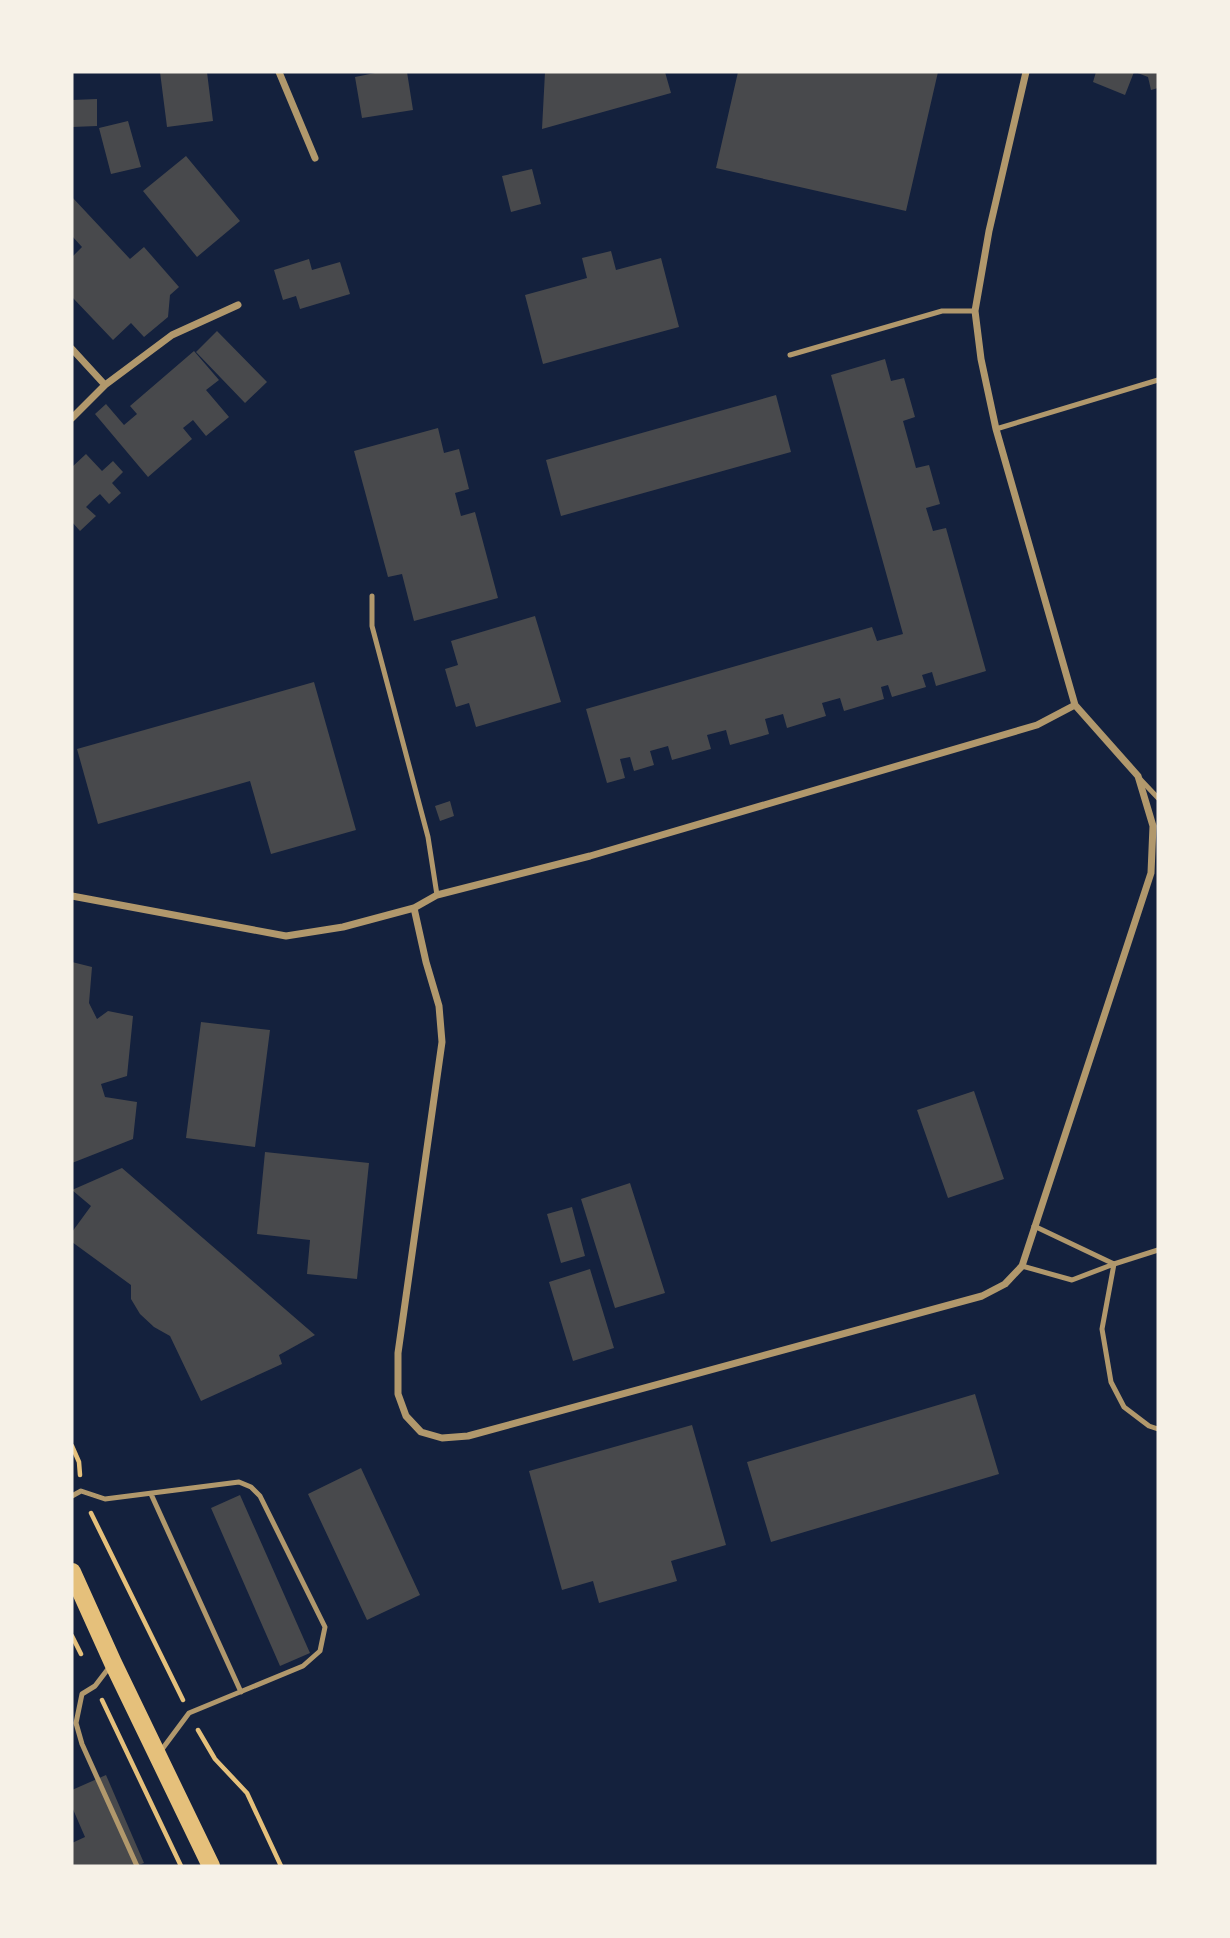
<svg xmlns="http://www.w3.org/2000/svg" width="1230" height="1938" viewBox="0 0 1230 1938" font-family="'Roboto Condensed',sans-serif">
<rect width="100%" height="100%" fill="#14213d"/>
<!-- building -->
<path fill="#48494c" d="M 160,72 L 207,72 L 213,121 L 167,127 Z
M 380,72 L 407,72 L 413,110 L 362,118 L 355,77 Z
M 545,72 L 665,72 L 671,93 L 542,129 Z
M 738,72 L 938,72 L 906,211 L 716,168 Z
M 1096,72 L 1134,72 L 1125,95 L 1093,82 Z
M 1135,72 L 1158,72 L 1158,88 L 1151,90 L 1148,77 Z
M 97,99 L 97,126 L 72,127 L 72,100 Z
M 128,121 L 141,167 L 111,174 L 99,128 Z
M 186,156 L 240,221 L 197,257 L 143,191 Z
M 532,169 L 541,204 L 511,212 L 502,176 Z
M 72,197 L 130,259 L 144,247 L 179,287 L 170,295 L 168,317 L 144,337 L 131,323 L 113,340 L 72,297 L 72,257 L 82,247 L 72,236 Z
M 611,251 L 616,270 L 661,258 L 679,327 L 543,364 L 525,295 L 587,278 L 582,258 Z
M 309,259 L 312,270 L 340,262 L 350,294 L 300,309 L 296,296 L 283,300 L 274,270 Z
M 217,331 L 267,382 L 245,403 L 196,352 Z
M 194,351 L 219,380 L 206,390 L 229,417 L 206,436 L 193,420 L 183,428 L 192,439 L 148,477 L 95,414 L 106,404 L 124,425 L 137,414 L 130,406 Z
M 885,359 L 891,381 L 904,378 L 915,417 L 903,421 L 916,468 L 929,465 L 940,504 L 926,508 L 933,531 L 946,528 L 986,671 L 936,686 L 932,672 L 922,675 L 926,687 L 892,697 L 888,685 L 881,687 L 884,699 L 844,711 L 840,698 L 822,703 L 826,716 L 787,728 L 783,714 L 765,719 L 769,734 L 730,745 L 726,730 L 707,735 L 711,749 L 672,760 L 668,746 L 650,751 L 654,765 L 634,771 L 630,757 L 620,759 L 625,778 L 607,783 L 586,709 L 872,627 L 877,641 L 903,634 L 831,375 Z
M 776,395 L 791,452 L 561,516 L 546,460 Z
M 438,428 L 444,453 L 459,449 L 469,489 L 455,493 L 461,516 L 475,512 L 498,598 L 414,621 L 402,574 L 388,577 L 354,451 Z
M 86,454 L 102,471 L 113,461 L 123,472 L 112,483 L 121,493 L 109,504 L 100,494 L 93,500 L 86,507 L 96,516 L 80,531 L 72,522 L 72,467 Z
M 535,616 L 561,702 L 476,727 L 469,703 L 456,707 L 445,669 L 458,665 L 451,641 Z
M 314,682 L 356,830 L 271,854 L 250,781 L 98,824 L 77,749 Z
M 450,801 L 454,816 L 440,821 L 435,806 Z
M 72,962 L 92,967 L 89,1003 L 97,1019 L 108,1011 L 133,1016 L 127,1076 L 101,1084 L 105,1097 L 137,1102 L 133,1139 L 72,1163 Z
M 201,1022 L 270,1030 L 255,1147 L 186,1138 Z
M 974,1091 L 1004,1179 L 948,1198 L 917,1110 Z
M 265,1152 L 369,1163 L 357,1279 L 307,1274 L 310,1240 L 257,1234 Z
M 122,1168 L 315,1335 L 279,1355 L 282,1364 L 201,1401 L 170,1336 L 154,1327 L 140,1314 L 131,1299 L 131,1285 L 72,1242 L 72,1232 L 91,1206 L 72,1190 Z
M 630,1183 L 665,1293 L 615,1308 L 581,1199 Z
M 572,1207 L 585,1256 L 561,1263 L 547,1214 Z
M 590,1269 L 614,1348 L 573,1361 L 549,1282 Z
M 975,1394 L 999,1474 L 771,1542 L 747,1462 Z
M 692,1425 L 726,1545 L 671,1561 L 677,1581 L 599,1603 L 593,1581 L 562,1590 L 529,1471 Z
M 361,1468 L 420,1595 L 367,1620 L 308,1494 Z
M 240,1495 L 310,1653 L 280,1666 L 211,1508 Z
M 106,1775 L 144,1863 L 136,1866 L 72,1866 L 72,1843 L 85,1837 L 72,1807 L 72,1790 Z"/>
<g fill="none" stroke-linecap="round" stroke-linejoin="round">
<!-- path -->
<path stroke="#e5c07b" stroke-width="4.5" d="M 72,1446 L 79,1462 L 80,1475
M 91,1513 L 183,1700
M 72,1636 L 81,1654
M 102,1700 L 181,1866
M 198,1730 L 215,1759 L 247,1793 L 281,1866"/>
<!-- service -->
<path stroke="#b1986c" stroke-width="5" d="M 790,355 L 942,311 L 975,311
M 996,429 L 1158,380
M 372,596 L 372,626 L 428,837 L 437,895
M 1140,779 L 1158,798
M 1034,1226 L 1114,1264 L 1158,1250
M 1022,1266 L 1072,1280 L 1114,1264 L 1102,1329 L 1111,1382 L 1124,1407 L 1149,1426 L 1158,1429
M 151,1494 L 241,1692
M 72,1496 L 81,1491 L 105,1499 L 239,1482 L 251,1487 L 260,1496 L 325,1627 L 320,1651 L 303,1666 L 189,1713 L 160,1752
M 111,1665 L 95,1686 L 82,1694 L 76,1723 L 82,1744 L 137,1866"/>
<!-- minor -->
<path stroke="#b1986c" stroke-width="7" d="M 279,72 L 315,158
M 72,349 L 105,385
M 72,418 L 105,385 L 172,335 L 238,305
M 72,896 L 286,936 L 343,927 L 414,908 L 437,895 L 590,856 L 1037,725 L 1075,705
M 414,908 L 426,962 L 439,1006 L 442,1042 L 398,1353 L 398,1394 L 406,1416 L 421,1432 L 442,1438 L 468,1436 L 982,1296 L 1005,1284 L 1022,1266 L 1151,873 L 1153,826 L 1138,776 L 1075,705 L 996,429 L 981,359 L 975,311 L 989,231 L 1026,72"/>
<!-- primary -->
<path stroke="#e5c07b" stroke-width="18" d="M 72,1572 L 113,1663 L 211,1866"/>
</g>
<!-- border -->
<rect width="1230" height="1938" fill="none" stroke="#f6f1e7" stroke-width="147"/>
</svg>
